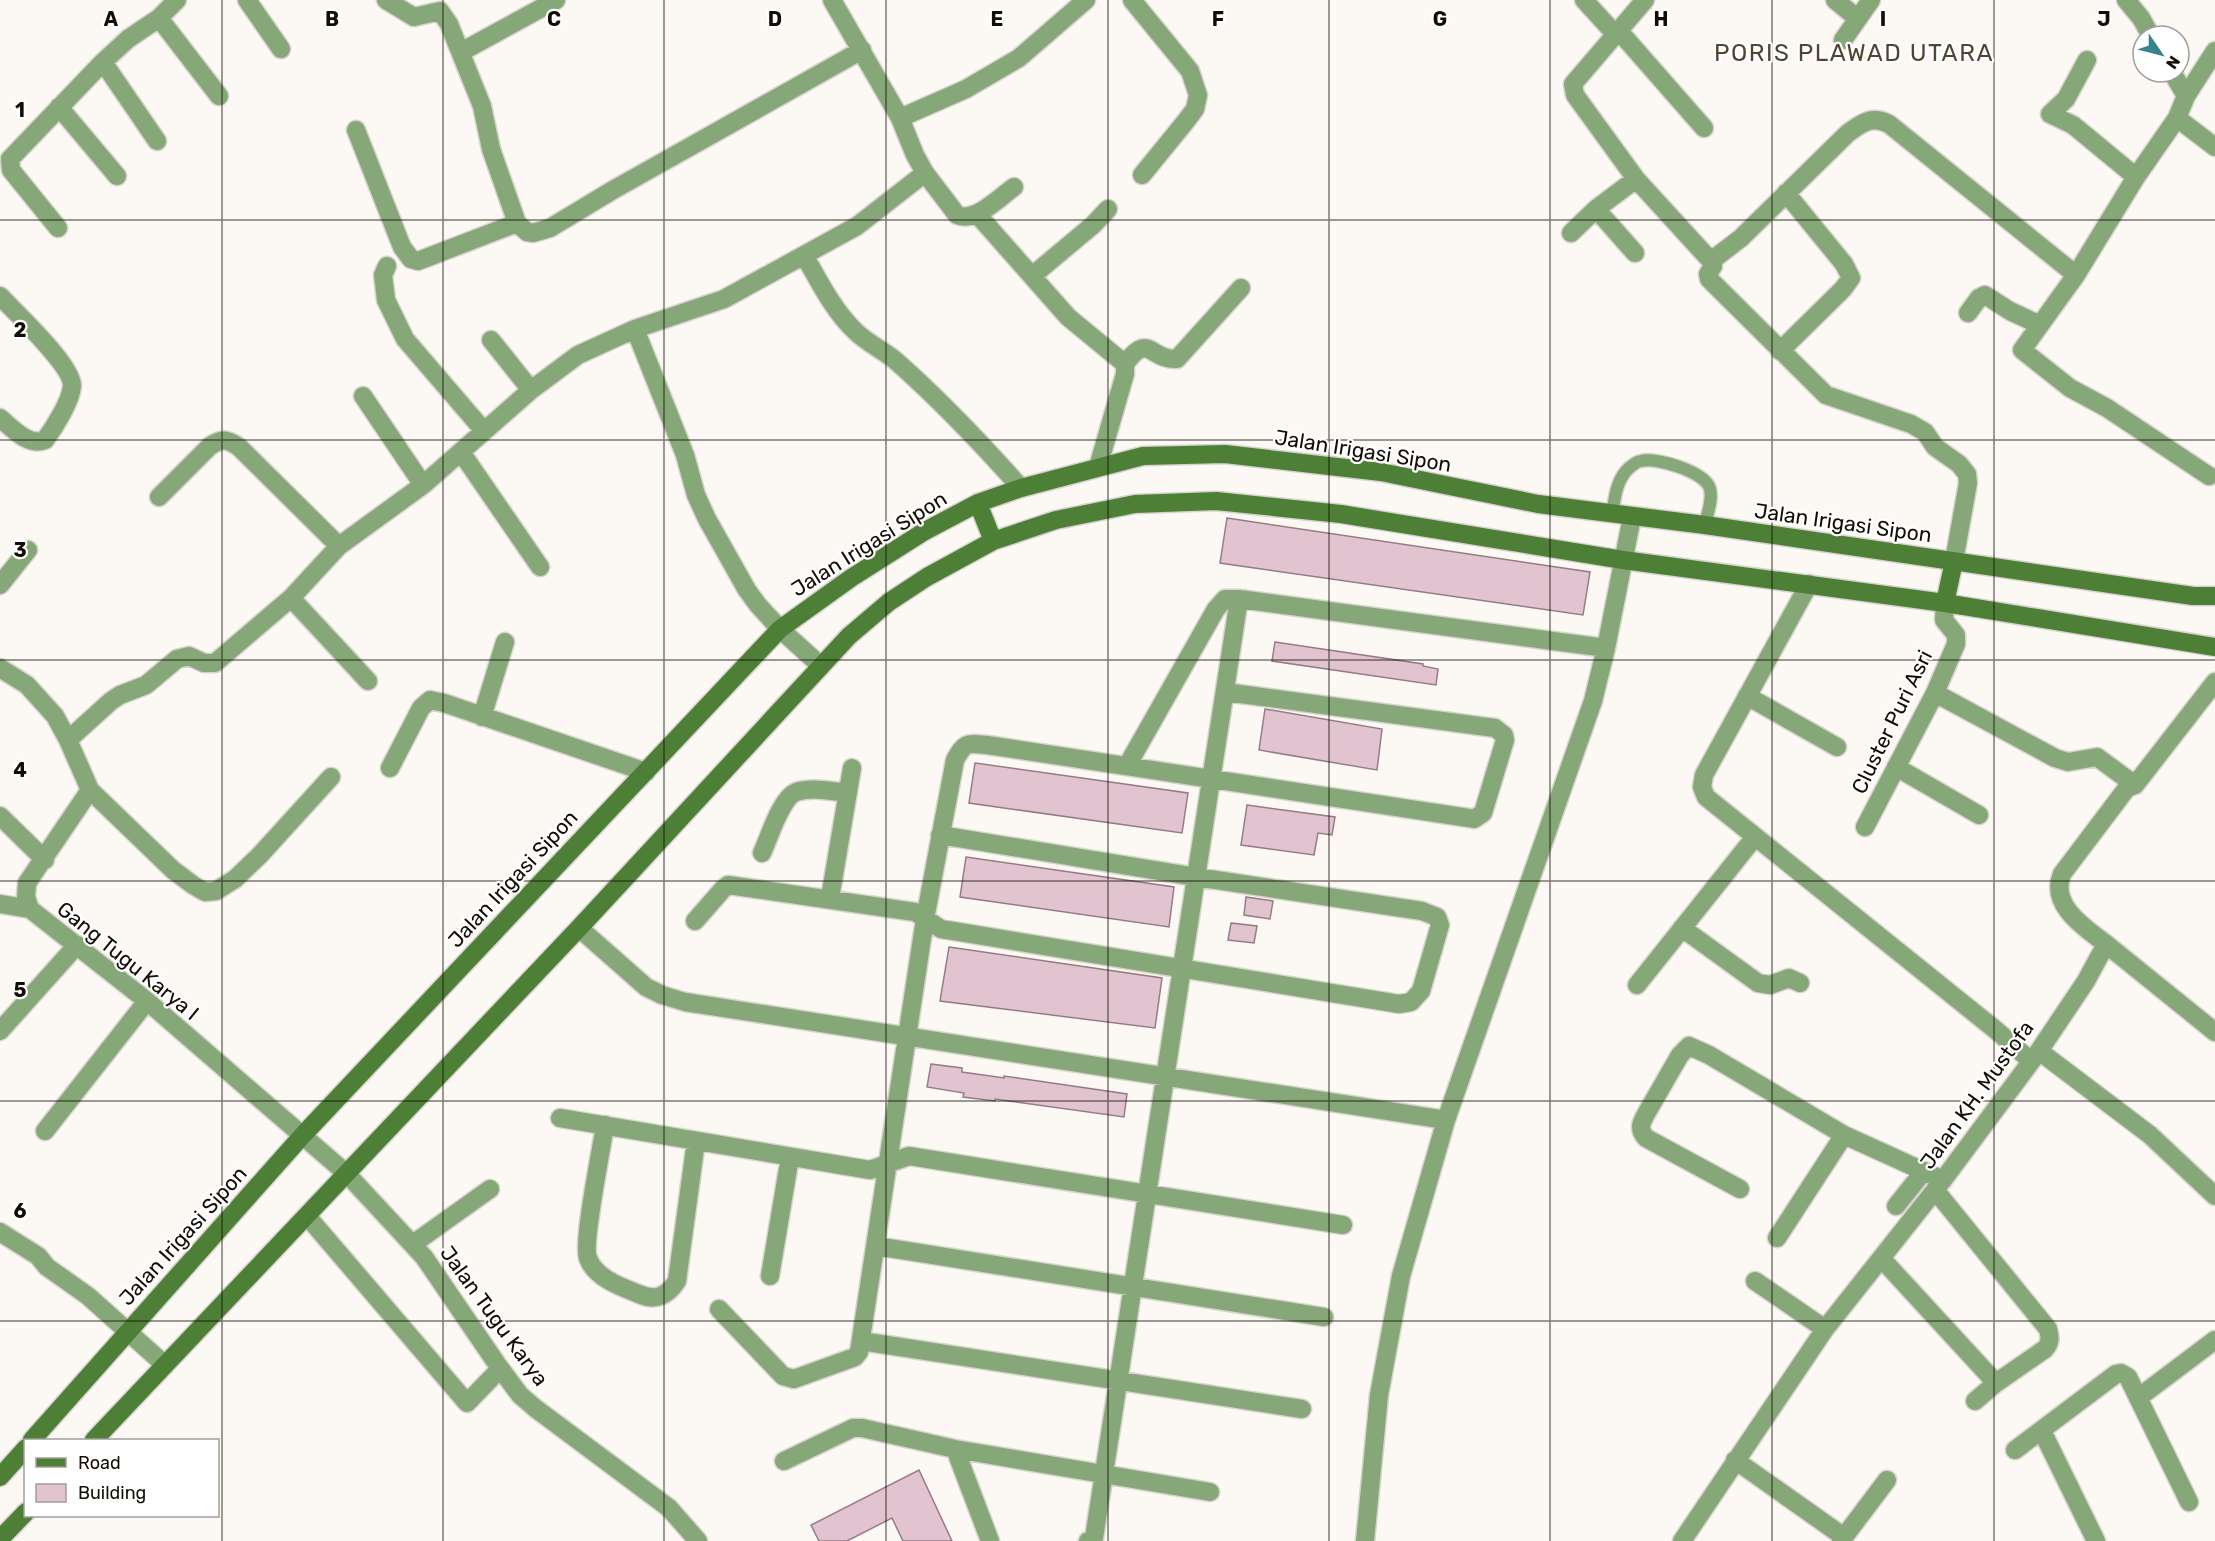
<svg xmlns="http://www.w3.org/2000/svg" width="2215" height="1541" viewBox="0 0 2215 1541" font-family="Rubik,sans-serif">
<rect width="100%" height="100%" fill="#fcf9f4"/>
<!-- building -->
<path fill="#e2c4d1" stroke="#967b87" stroke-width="1.5" d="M 1227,518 L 1590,572 L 1583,615 L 1220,563 Z
M 1275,642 L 1423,664 L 1423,666 L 1438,669 L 1436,685 L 1272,661 Z
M 1265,709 L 1382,729 L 1377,770 L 1259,750 Z
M 975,763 L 1188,793 L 1182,833 L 969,803 Z
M 1247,805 L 1335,817 L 1332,835 L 1318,833 L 1314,855 L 1241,845 Z
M 966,857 L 1174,887 L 1169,927 L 960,897 Z
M 1246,897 L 1273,901 L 1270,919 L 1244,915 Z
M 1231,923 L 1257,926 L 1254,943 L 1228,940 Z
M 949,947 L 1162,978 L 1155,1028 L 940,1001 Z
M 931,1064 L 962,1068 L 962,1072 L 1004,1078 L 1004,1076 L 1127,1094 L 1124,1117 L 995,1099 L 995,1101 L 963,1097 L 964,1093 L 927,1087 Z
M 919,1470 L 952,1541 L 903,1541 L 892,1518 L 847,1541 L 819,1541 L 811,1525 Z"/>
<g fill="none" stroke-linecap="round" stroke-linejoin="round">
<defs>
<path id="lane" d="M 1612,514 C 1615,498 1616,480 1629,468 C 1633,465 1637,461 1641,461 C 1657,457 1706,472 1710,489 C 1713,500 1707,514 1705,525"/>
<path id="street" d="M 247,0 L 281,49
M 386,0 L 414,17 L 440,11 L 449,24 L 482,106 L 491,149 L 517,223 L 527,232 L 533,233 L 550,228 L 613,190 L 862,50
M 832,0 L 900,118 L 915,155 L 925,173 L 957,215 C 975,223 1000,197 1014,187
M 1132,0 L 1190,71 L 1198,95 L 1195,109 L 1186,121 L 1142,175
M 1584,0 L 1616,35
M 1645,0 L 1573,84 L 1575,95 L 1636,179 L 1711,261 L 1713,266 L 1708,274 L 1709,279 L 1826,395 L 1911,424 L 1925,432 L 1935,447 L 1959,464 L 1967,474 L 1968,483 L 1954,561
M 1835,0 L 1857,18
M 2126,0 L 2141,18 L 2151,36
M 159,18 L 219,96
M 1619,31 L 1704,128
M 1843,40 L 1871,0
M 461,52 L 556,0
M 2087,60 L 2066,99 L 2050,114 L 2073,125 L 2136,177
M 103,62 L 157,141
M 2172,72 L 2186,96 L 2177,118 L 2215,147
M 2186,96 L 2215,51
M 59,107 L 117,176
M 900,118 L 966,89 L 1019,58 L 1086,0
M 2177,118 L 2136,177 L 2076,275 L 2022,350 L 2070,388 L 2107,408 L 2209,476
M 356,130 L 402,247 L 411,259 L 418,261 L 517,223
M 1596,209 L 1635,253
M 977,214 L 1068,317 L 1125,364 L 1125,374 L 1098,467
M 58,228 L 11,170 L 10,159 L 103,62 L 128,39 L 159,18 L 177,0
M 1571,233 L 1596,209 L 1636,179
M 804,255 C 819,281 833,310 855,331 C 867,343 883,350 896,361 C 940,400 982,444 1021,488
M 1711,261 L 1741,238 L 1848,133 C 1862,123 1872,115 1889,124 L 2076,275
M 387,266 L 383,275 L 386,300 L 405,339 L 484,431
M 1032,276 L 1093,225 L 1108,209
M 0,296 C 16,313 73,366 72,386 C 71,401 54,428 45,440 C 29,447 12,428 0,418
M 1968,313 L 1979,298 L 1985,295 L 2010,311 L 2040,325
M 635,329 L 685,455 L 696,495 L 707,519 L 747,590 L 758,605 L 780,629 L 821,666
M 491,340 L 531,390
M 1780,351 L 1843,289 L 1851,278 L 1844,264 L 1786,193
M 1125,364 C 1149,331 1149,360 1177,359 L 1241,288
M 363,396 L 423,485
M 461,452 L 540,567
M 159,497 L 210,446 C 222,438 227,439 239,447 L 339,546
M 1809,584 L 1704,775 L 1702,787 L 1706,797 L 1997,1031 L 2031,1061
M 0,585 L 28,550
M 291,598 L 368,681
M 0,668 L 27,685 L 55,716 L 68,740 L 90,790 L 173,870 L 193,885 L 205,892 L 216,891 L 235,879 L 260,855 L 331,777
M 1935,693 L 2055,758 L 2068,762 L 2097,757 L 2135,785
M 1747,696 L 1837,747
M 482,717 L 505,642
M 68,740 L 111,701 L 120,695 L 146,685 L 177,659 L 189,656 L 204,663 L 215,663 L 291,598 L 339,546 L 423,485 L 531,390 L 578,355 L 635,329 L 724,299 L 857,226 L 925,173
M 1127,766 L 1216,609 L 1225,599 L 1239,599 L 1606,648
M 1896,767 L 1979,815
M 390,768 L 421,708 L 430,700 L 444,703 L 646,772
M 90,790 L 27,883 L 26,897 L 30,909 L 147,1001 L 347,1174 L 424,1257 L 497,1364 L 520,1395 L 535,1408 L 669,1508 L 698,1541
M 0,816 L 45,860
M 1865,827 L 1935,693 L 1956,644 L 1956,635 L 1944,620 L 1945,603
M 762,853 C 769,838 781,798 796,792 C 812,787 832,791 848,793
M 830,898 L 852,768
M 0,904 L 30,909
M 695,921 L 723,889 L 728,885 L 735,886 L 915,912 L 941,929 L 1399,1004 L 1411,1002 L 1421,991 L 1440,925 L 1437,917 L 1422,911 L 1196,877 L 940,835
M 579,928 L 646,987 L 662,995 L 685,1002 L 1446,1120
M 1682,928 L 1758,983 L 1770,985 L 1789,978 L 1800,983
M 2106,944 L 2215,1032
M 1637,985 L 1754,838
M 0,1031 L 77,945
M 2039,1051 L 2150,1135 L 2215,1196
M 560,1118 L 870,1170 L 909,1156 L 1343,1225
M 605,1125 C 602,1147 582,1243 588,1258 C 595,1278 621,1287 639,1294 C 656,1302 668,1295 677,1281 L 696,1141
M 45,1131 L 147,1001
M 1740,1189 L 1646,1138 C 1638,1129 1641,1123 1646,1114 L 1680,1055 L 1689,1046 L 1709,1055 L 1844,1135 L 1943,1180
M 1935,1190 L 2048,1329 C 2050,1337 2051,1342 2045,1349 L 1996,1383 L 1975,1401
M 1896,1206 L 1924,1171
M 307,1216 L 467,1403 L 500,1369
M 0,1232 L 38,1256 L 47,1267 L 88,1296 L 165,1365
M 1777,1238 L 1844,1135
M 413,1244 L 490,1189
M 876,1246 L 1324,1317
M 1881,1258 L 1996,1383
M 770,1276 L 790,1157
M 1755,1281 L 1825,1329
M 719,1309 L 783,1376 L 794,1379 L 855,1357 L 859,1352 L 925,919 L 955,760 C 965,742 967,743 987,745 L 1469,818 L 1474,819 L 1483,813 L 1505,740 L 1504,735 L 1495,728 L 1225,692
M 861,1341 L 1302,1409
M 2138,1398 L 2215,1340
M 2042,1431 L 2096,1541
M 955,1449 L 990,1541
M 2015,1450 L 2116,1374 L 2121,1373 L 2128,1377 L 2189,1502
M 1735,1460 L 1844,1537
M 784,1461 L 853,1428 L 862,1428 L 955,1449 L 1210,1492
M 1088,1541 L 1094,1538 L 1239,599
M 1365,1541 L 1379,1395 L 1401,1276 L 1446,1120 L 1593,701 L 1606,648 L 1632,517
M 1682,1541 L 1825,1329 L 1943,1180 L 2039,1051 L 2086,981 L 2106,944 C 2085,928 2049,905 2062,874 L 2127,788 L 2135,785 L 2215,682
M 1841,1541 L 1887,1480"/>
<path id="secondary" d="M 978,503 L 993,541
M 1945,603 L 1954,561
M 32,1440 L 302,1136 L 780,629 L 851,578 L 925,531 L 978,503 L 1021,488 L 1143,456 L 1225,454 L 1381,472 L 1538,504 L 1705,525 L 2193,596 L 2215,596
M 94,1440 L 579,928 L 849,636 L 889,602 L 927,577 L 993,541 L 1056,520 L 1135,504 L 1216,501 L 1341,514 L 1623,560 L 1945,603 L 2215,647
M 0,1477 L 26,1448
M 0,1539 L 26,1512"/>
</defs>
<!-- lane casing -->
<use href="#lane" stroke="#d7d3ce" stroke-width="15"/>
<!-- street casing -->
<use href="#street" stroke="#d7d3ce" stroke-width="21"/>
<!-- secondary casing -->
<use href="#secondary" stroke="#d7d3ce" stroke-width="21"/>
<!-- lane -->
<use href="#lane" stroke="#86a778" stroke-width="12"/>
<!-- street -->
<use href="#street" stroke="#86a778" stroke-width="18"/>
<!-- secondary -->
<use href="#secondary" stroke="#4d7f37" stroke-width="18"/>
</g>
<!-- grid -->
<path fill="none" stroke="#120d05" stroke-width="1.5" stroke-opacity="0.55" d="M 222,0 L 222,1541M 443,0 L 443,1541M 664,0 L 664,1541M 886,0 L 886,1541M 1108,0 L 1108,1541M 1329,0 L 1329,1541M 1550,0 L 1550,1541M 1772,0 L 1772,1541M 1994,0 L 1994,1541M 0,220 L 2215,220M 0,440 L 2215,440M 0,660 L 2215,660M 0,881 L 2215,881M 0,1101 L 2215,1101M 0,1321 L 2215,1321"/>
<g text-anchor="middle" stroke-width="4.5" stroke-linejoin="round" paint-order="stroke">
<!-- street labels -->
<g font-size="21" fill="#120d05" stroke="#fff">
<text transform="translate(1363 451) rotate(9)" y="7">Jalan Irigasi Sipon</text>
<text transform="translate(1843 523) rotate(8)" y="7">Jalan Irigasi Sipon</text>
<text transform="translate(869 544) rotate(-32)" y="7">Jalan Irigasi Sipon</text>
<text transform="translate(1892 722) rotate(-64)" y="7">Cluster Puri Asri</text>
<text transform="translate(513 879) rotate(-47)" y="7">Jalan Irigasi Sipon</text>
<text transform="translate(128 961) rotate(39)" y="7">Gang Tugu Karya I</text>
<text transform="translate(1977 1095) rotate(-54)" y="7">Jalan KH. Mustofa</text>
<text transform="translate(183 1236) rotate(-48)" y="7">Jalan Irigasi Sipon</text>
<text transform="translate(494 1316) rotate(54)" y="7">Jalan Tugu Karya</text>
</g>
<!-- quarter labels -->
<g font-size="24" letter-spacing="1.5" fill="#534430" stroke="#fff">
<text x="1854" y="61">PORIS PLAWAD UTARA</text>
</g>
</g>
<g font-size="20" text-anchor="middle" font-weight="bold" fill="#120d05" stroke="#fff" stroke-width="4.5" stroke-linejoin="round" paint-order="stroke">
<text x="111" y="26">A</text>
<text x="332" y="26">B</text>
<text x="554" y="26">C</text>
<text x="775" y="26">D</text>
<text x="997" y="26">E</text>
<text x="1218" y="26">F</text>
<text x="1440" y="26">G</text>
<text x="1661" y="26">H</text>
<text x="1883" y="26">I</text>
<text x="2104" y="26">J</text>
<text x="20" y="117">1</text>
<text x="20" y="337">2</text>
<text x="20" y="557">3</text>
<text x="20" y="777">4</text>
<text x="20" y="997">5</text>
<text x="20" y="1218">6</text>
</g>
<!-- legend -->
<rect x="24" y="1439" width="195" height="78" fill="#ffffff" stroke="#a09e9b" stroke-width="1.5"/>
<rect x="36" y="1458" width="30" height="9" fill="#4d7f37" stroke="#a09e9b" stroke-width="1.5"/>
<text x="78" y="1469" font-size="18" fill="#120d05">Road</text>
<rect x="36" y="1484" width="30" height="18" fill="#e2c4d1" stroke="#a09e9b" stroke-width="1.5"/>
<text x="78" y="1499" font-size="18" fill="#120d05">Building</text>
<!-- north arrow -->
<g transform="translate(2161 54) rotate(125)"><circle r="28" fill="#ffffff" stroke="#a09e9b" stroke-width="1.5"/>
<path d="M0-4.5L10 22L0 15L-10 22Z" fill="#3c828e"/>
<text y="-9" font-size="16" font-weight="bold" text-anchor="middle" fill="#120d05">N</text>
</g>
</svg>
